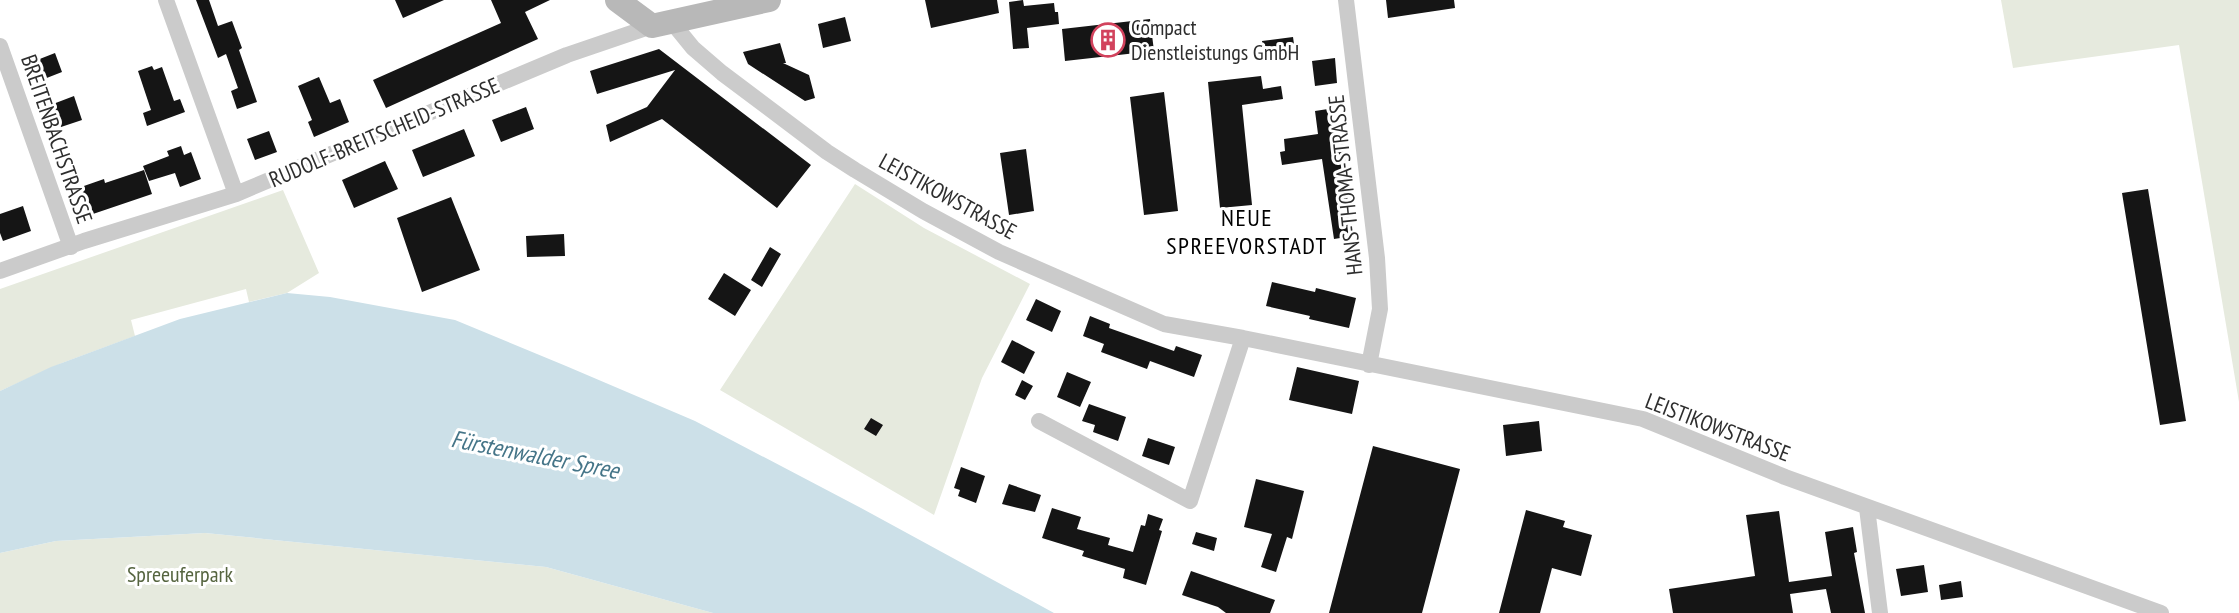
<svg xmlns="http://www.w3.org/2000/svg" width="2239" height="613" viewBox="0 0 2239 613" font-family="'PT Sans Narrow',sans-serif">
<rect width="100%" height="100%" fill="#fff"/>
<!-- green -->
<path fill="#e6eade" d="M 2001,0 L 2239,0 L 2239,402 L 2179,45 L 2013,68 Z
M 855,184 L 924,228 L 1030,284 L 982,378 L 934,515 L 720,390 Z
M 283,190 L 319,273 L 287,293 L 249,302 L 246,289 L 131,320 L 135,336 L 62,363 L 0,391 L 0,289 Z
M 205,533 L 546,567 L 713,613 L 0,613 L 0,553 L 56,541 Z"/>
<!-- water -->
<path fill="#cce0e8" d="M 287,293 L 330,297 L 455,320 L 566,366 L 695,421 L 861,508 L 1054,613 L 713,613 L 546,567 L 205,533 L 56,541 L 0,553 L 0,391 L 51,367 L 180,319 Z"/>
<!-- building -->
<path fill="#151515" d="M 196,0 L 209,0 L 218,26 L 232,21 L 242,48 L 239,50 L 257,102 L 237,109 L 231,91 L 238,88 L 226,54 L 218,58 Z
M 395,0 L 444,0 L 403,18 Z
M 491,0 L 550,0 L 525,12 L 538,39 L 386,108 L 373,80 L 501,23 Z
M 925,0 L 997,0 L 999,13 L 931,28 Z
M 1023,0 L 1024,6 L 1054,3 L 1055,12 L 1058,12 L 1059,24 L 1027,28 L 1029,48 L 1013,49 L 1009,2 Z
M 1386,0 L 1454,0 L 1455,8 L 1388,18 Z
M 845,17 L 851,41 L 823,48 L 818,24 Z
M 1150,19 L 1154,51 L 1065,61 L 1062,29 Z
M 1293,37 L 1295,51 L 1264,55 L 1262,41 Z
M 780,43 L 786,63 L 783,63 L 809,75 L 815,98 L 805,101 L 748,64 L 743,52 Z
M 659,49 L 811,165 L 777,208 L 662,119 L 610,142 L 606,125 L 647,107 L 675,70 L 597,94 L 590,71 Z
M 55,53 L 62,72 L 39,81 L 32,62 Z
M 1335,58 L 1337,83 L 1315,86 L 1312,61 Z
M 152,66 L 154,70 L 162,67 L 174,101 L 180,99 L 185,112 L 147,126 L 143,113 L 151,110 L 138,71 Z
M 1261,76 L 1263,89 L 1281,86 L 1283,99 L 1242,105 L 1252,205 L 1220,208 L 1208,82 Z
M 319,77 L 330,103 L 340,99 L 349,122 L 314,137 L 308,122 L 312,120 L 298,86 Z
M 1164,92 L 1178,211 L 1144,215 L 1130,97 Z
M 74,96 L 82,120 L 61,127 L 53,104 Z
M 526,107 L 534,129 L 501,142 L 492,120 Z
M 1328,109 L 1329,114 L 1336,113 L 1338,129 L 1343,128 L 1350,180 L 1345,180 L 1353,236 L 1334,239 L 1322,159 L 1282,165 L 1280,152 L 1285,151 L 1284,139 L 1318,134 L 1315,111 Z
M 464,129 L 475,156 L 423,177 L 412,150 Z
M 269,131 L 277,152 L 255,160 L 247,139 Z
M 181,146 L 184,155 L 191,152 L 201,179 L 180,187 L 175,173 L 149,181 L 143,166 L 169,156 L 167,151 Z
M 1026,149 L 1034,211 L 1009,215 L 1000,153 Z
M 385,161 L 398,189 L 354,208 L 342,180 Z
M 144,170 L 152,194 L 90,215 L 81,187 L 104,179 L 105,183 Z
M 2148,189 L 2186,421 L 2160,425 L 2122,193 Z
M 451,197 L 480,270 L 422,292 L 397,218 Z
M 23,206 L 31,231 L 3,241 L 0,233 L 0,214 Z
M 564,234 L 565,256 L 527,257 L 526,236 Z
M 770,247 L 781,254 L 762,287 L 751,280 Z
M 724,273 L 751,290 L 735,316 L 708,299 Z
M 1272,282 L 1315,292 L 1316,288 L 1356,298 L 1349,328 L 1309,319 L 1310,316 L 1266,306 Z
M 1036,299 L 1061,311 L 1052,332 L 1026,320 Z
M 1090,316 L 1110,324 L 1109,328 L 1174,351 L 1176,346 L 1202,355 L 1194,377 L 1150,361 L 1147,369 L 1101,352 L 1104,344 L 1083,336 Z
M 1012,340 L 1035,352 L 1024,374 L 1001,362 Z
M 1297,367 L 1359,381 L 1352,414 L 1289,400 Z
M 1067,372 L 1091,382 L 1080,407 L 1057,397 Z
M 1022,380 L 1033,386 L 1025,400 L 1015,395 Z
M 1089,404 L 1126,417 L 1118,441 L 1093,432 L 1095,425 L 1082,421 Z
M 871,418 L 883,425 L 876,436 L 864,429 Z
M 1539,421 L 1542,451 L 1506,456 L 1503,425 Z
M 1148,438 L 1175,447 L 1169,465 L 1142,456 Z
M 1373,446 L 1460,469 L 1422,613 L 1329,613 Z
M 961,467 L 985,476 L 976,503 L 958,496 L 960,490 L 954,488 Z
M 1256,479 L 1304,491 L 1292,539 L 1287,537 L 1276,572 L 1261,567 L 1272,534 L 1244,527 Z
M 1009,484 L 1041,495 L 1035,512 L 1002,504 Z
M 1052,508 L 1081,517 L 1077,529 L 1110,538 L 1108,545 L 1133,552 L 1141,525 L 1145,526 L 1148,514 L 1163,519 L 1159,530 L 1162,531 L 1146,585 L 1123,578 L 1125,569 L 1082,556 L 1084,551 L 1042,538 Z
M 1526,510 L 1565,521 L 1563,527 L 1592,535 L 1581,576 L 1552,568 L 1540,613 L 1499,613 Z
M 1779,511 L 1789,582 L 1832,576 L 1825,532 L 1853,527 L 1857,552 L 1854,553 L 1865,613 L 1831,613 L 1826,589 L 1790,594 L 1793,613 L 1673,613 L 1669,589 L 1755,576 L 1746,515 Z
M 1196,532 L 1217,538 L 1214,551 L 1192,544 Z
M 1924,565 L 1928,592 L 1901,596 L 1896,569 Z
M 1191,571 L 1275,600 L 1270,613 L 1226,613 L 1218,607 L 1182,595 Z
M 1961,581 L 1963,597 L 1941,600 L 1939,585 Z"/>
<g fill="none" stroke-linecap="round" stroke-linejoin="round">
<!-- minor -->
<path stroke="#cbcbcb" stroke-width="16" d="M 166,0 L 236,194
M 1346,0 L 1377,258 L 1380,309 L 1369,365
M 671,21 L 693,48 L 722,73 L 827,152 L 855,170 L 923,211 L 999,252 L 1164,324 L 1243,338 L 1643,419 L 1785,477 L 2161,613
M 0,46 L 71,247
M 0,271 L 84,241 L 236,194 L 567,55 L 652,26
M 1039,421 L 1190,501 L 1243,338
M 1867,508 L 1880,613"/>
<!-- secondary -->
<path stroke="#b8b8b8" stroke-width="24" d="M 617,0 L 652,26 L 769,0"/>
</g>
<!-- icons -->
<defs>
<symbol id="building-ring" viewBox="-11 -11 22 22"><circle r="9.5" fill="#fff" stroke="#d2435d" stroke-width="1.5"/><path d="M-4-6H4V6H1V3H-1V6H-4ZM-2.5-4.3h1.7v1.8h-1.7ZM.8-4.3h1.7v1.8H.8ZM-2.5-1h1.7V.8h-1.7ZM.8-1h1.7V.8H.8Z" fill="#d2435d"/></symbol>
</defs>
<g fill-rule="evenodd">
<use href="#building-ring" x="1089" y="21" width="38" height="38"/>
</g>
<g text-anchor="middle" stroke-width="6" stroke-linejoin="round" paint-order="stroke">
<!-- poi labels -->
<g font-size="22" fill="#2e2e2e" stroke="#fff" text-anchor="start">
<text x="1131" y="35">Compact<tspan x="1131" dy="25">Dienstleistungs GmbH</tspan></text>
</g>
<!-- street labels -->
<g font-size="22" fill="#2e2e2e" stroke="#fff">
<text transform="translate(384 132) rotate(-23)" y="8">RUDOLF-BREITSCHEID-STRASSE</text>
<text transform="translate(57 139) rotate(71)" y="8">BREITENBACHSTRASSE</text>
<text transform="translate(1345 185) rotate(-96)" y="8">HANS-THOMA-STRASSE</text>
<text transform="translate(948 196) rotate(29)" y="8">LEISTIKOWSTRASSE</text>
<text transform="translate(1718 427) rotate(21)" y="8">LEISTIKOWSTRASSE</text>
</g>
<!-- park labels -->
<g font-size="22" fill="#566540" stroke="#fff">
<text x="180" y="582">Spreeuferpark</text>
</g>
<!-- neighbourhood labels -->
<g font-size="24" letter-spacing="1.5" fill="#000" stroke="#fff">
<text x="1247" y="226">NEUE<tspan x="1247" dy="28">SPREEVORSTADT</tspan></text>
</g>
<!-- water labels -->
<g font-size="24" font-style="italic" fill="#457588" stroke="#fff">
<text transform="translate(535 455) rotate(11)" y="8">Fürstenwalder Spree</text>
</g>
</g>
</svg>
